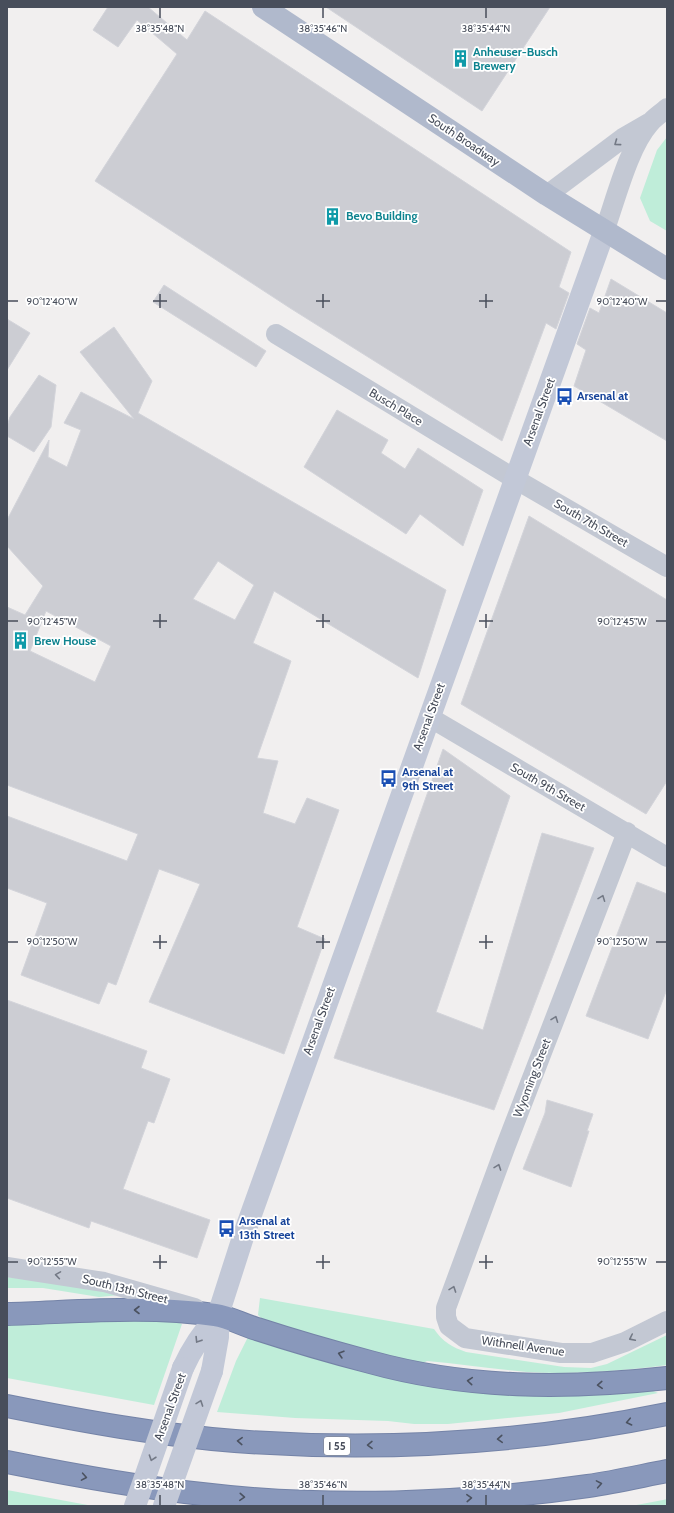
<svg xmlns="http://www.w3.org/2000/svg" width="674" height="1513" viewBox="0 0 674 1513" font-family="Cabin,sans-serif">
<rect width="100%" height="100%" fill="#f1efef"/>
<!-- green -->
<path fill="#bfedd9" d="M 667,137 L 667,231 L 650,221 L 640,198 L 657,150 Z
M 7,1277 L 61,1283 L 120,1295 L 99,1297 L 43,1288 L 7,1288 Z
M 260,1298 L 434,1329 C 443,1342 452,1347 466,1352 L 564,1367 L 591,1368 L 607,1364 L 667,1335 L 667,1365 C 621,1371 573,1375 527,1372 C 494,1369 460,1364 427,1361 L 421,1364 L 364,1351 L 263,1320 L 258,1315 Z
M 170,1319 L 182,1324 L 154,1405 L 7,1378 L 7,1322 Z
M 248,1337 L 581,1393 L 653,1391 L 658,1393 L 559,1413 L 448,1424 L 414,1424 L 388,1421 L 295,1418 L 217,1412 L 236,1361 Z
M 7,1490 L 93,1506 L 7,1506 Z
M 667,1499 L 667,1506 L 631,1506 L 663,1500 Z"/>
<!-- building -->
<path fill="#cccdd3" stroke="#d3d4da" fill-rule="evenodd" d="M 108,7 L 148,7 L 187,40 L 205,11 L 571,252 L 559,287 L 569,293 L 556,329 L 546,323 L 502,441 L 290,308 L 95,181 L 177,54 L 137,20 L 118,47 L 93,30 Z
M 326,7 L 550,7 L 482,111 Z
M 611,279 L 667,313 L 667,441 L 574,386 L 586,350 L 577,344 L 590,308 L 599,313 Z
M 164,285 L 266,351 L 256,367 L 153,302 Z
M 7,319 L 30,333 L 7,370 Z
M 114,327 L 152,381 L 138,413 L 446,590 L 418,678 L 274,591 L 253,643 L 291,661 L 257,758 L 278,761 L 263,813 L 295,824 L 307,798 L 339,810 L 297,927 L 325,939 L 284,1054 L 149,1002 L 200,884 L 159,869 L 116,985 L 108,982 L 99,1004 L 21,975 L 47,903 L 7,888 L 7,816 L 127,861 L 138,834 L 7,785 L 7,607 L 25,615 L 43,586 L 7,546 L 7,520 L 49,440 L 48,457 L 67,467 L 81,430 L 64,423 L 81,392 L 134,419 L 80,352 ZM 218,561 L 254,585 L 235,620 L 193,599 ZM 46,611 L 111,646 L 95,682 L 30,651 Z
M 39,375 L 56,385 L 51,427 L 34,452 L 7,436 L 7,426 L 10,417 Z
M 337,410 L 388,440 L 381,453 L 405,469 L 418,448 L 483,490 L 463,546 L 420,514 L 406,534 L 304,467 Z
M 529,516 L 667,600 L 667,781 L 646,814 L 461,704 Z
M 443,749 L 510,796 L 436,1012 L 483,1030 L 542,833 L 594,848 L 494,1110 L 334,1058 Z
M 637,882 L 667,894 L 667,989 L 648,1039 L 586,1016 Z
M 7,1000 L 147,1051 L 141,1068 L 170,1079 L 154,1123 L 148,1121 L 123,1189 L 210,1220 L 197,1258 L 91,1221 L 89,1228 L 7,1198 Z
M 547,1100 L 593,1114 L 587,1131 L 589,1131 L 571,1187 L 523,1169 L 545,1113 Z"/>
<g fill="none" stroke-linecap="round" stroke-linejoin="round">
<defs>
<path id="highway" d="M 7,1314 C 76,1312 147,1305 215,1315 C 229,1317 243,1325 257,1329 C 294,1341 332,1352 370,1362 C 467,1389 567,1389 667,1378
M 7,1406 C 82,1421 158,1435 235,1441 C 380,1452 525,1443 667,1414
M 7,1462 C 72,1475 136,1487 202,1494 C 326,1509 464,1504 588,1486 C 615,1482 641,1476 667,1471"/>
</defs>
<!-- highway casing -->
<use href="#highway" stroke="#7483a7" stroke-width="24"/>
<!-- street -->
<path stroke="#c3c8d3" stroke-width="20" d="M 547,195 L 623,138 L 649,123
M 604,232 C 616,199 628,148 650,123 C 655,117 662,113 667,108
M 276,334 L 515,479 L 667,567
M 429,717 L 667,857
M 627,832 L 505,1148 L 446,1308 L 446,1317 L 449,1326 L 465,1338 L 561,1353 L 592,1353 L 625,1342 L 667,1321
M 7,1267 L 104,1282 L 195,1308"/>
<!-- secondary -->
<path stroke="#c2c8d7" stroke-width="22" d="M 183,1368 C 192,1348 203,1332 218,1315
M 212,1371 L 218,1337 L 218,1315 L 244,1234 L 604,232"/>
<!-- primary -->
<path stroke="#b0b9cc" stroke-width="22" d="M 263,7 L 547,195 L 667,269"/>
<!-- highway -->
<use href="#highway" stroke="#8998bb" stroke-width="22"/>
<!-- secondary-bridge -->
<path stroke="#c2c8d7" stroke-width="22" d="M 135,1506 L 183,1368
M 164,1506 L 212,1371"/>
</g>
<!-- one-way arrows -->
<defs><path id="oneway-chevron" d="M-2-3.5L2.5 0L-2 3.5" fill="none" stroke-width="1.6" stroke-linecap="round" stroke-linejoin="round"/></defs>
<g stroke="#737985">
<use href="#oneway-chevron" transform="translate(617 143) rotate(144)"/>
<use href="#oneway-chevron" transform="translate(602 898) rotate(-69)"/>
<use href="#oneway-chevron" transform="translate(555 1019) rotate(-69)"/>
<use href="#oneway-chevron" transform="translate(498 1167) rotate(-70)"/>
<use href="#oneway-chevron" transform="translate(58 1275) rotate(-171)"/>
<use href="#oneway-chevron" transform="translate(453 1289) rotate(-70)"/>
<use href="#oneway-chevron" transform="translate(632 1338) rotate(154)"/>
</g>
<g stroke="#4b5260">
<use href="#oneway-chevron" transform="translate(137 1310) rotate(180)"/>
<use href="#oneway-chevron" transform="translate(341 1354) rotate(-164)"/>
<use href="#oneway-chevron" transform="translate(470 1381) rotate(-175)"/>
<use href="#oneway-chevron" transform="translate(600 1385) rotate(177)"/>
<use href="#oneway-chevron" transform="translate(629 1422) rotate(168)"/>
<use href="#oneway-chevron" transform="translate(500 1439) rotate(176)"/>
<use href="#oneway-chevron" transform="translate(240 1441) rotate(-177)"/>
<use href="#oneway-chevron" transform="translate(370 1445) rotate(179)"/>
<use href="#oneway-chevron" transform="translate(84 1477) rotate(10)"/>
<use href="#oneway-chevron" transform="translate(599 1484) rotate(-10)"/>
<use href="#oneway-chevron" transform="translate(242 1497) rotate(4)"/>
<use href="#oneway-chevron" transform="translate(469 1498) rotate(-3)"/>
</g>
<g stroke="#737986">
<use href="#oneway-chevron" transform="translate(198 1340) rotate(122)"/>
<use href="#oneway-chevron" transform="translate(200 1403) rotate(-70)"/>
<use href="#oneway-chevron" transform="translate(152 1458) rotate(109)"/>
</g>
<!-- ticks -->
<path fill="none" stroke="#484e5b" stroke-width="1.5" d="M 160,8 L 160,18M 323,8 L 323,18M 486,8 L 486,18M 160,294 L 160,308M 323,294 L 323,308M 486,294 L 486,308M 8,301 L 18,301M 153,301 L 167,301M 316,301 L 330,301M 479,301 L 493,301M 656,301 L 666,301M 160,614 L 160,628M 323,614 L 323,628M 486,614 L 486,628M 8,621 L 18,621M 153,621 L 167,621M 316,621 L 330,621M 479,621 L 493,621M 656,621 L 666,621M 160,935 L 160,949M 323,935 L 323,949M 486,935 L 486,949M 8,942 L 18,942M 153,942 L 167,942M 316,942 L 330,942M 479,942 L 493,942M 656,942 L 666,942M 160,1255 L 160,1269M 323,1255 L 323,1269M 486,1255 L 486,1269M 8,1262 L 18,1262M 153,1262 L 167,1262M 316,1262 L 330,1262M 479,1262 L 493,1262M 656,1262 L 666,1262M 160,1495 L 160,1505M 323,1495 L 323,1505M 486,1495 L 486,1505"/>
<!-- icons -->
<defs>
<symbol id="building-bare" viewBox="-9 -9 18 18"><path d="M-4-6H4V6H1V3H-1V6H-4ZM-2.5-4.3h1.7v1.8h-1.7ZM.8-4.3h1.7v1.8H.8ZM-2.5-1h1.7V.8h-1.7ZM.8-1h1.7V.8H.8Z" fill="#0f9aa8" stroke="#fff" stroke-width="2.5" paint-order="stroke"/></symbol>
<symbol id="bus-bare" viewBox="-9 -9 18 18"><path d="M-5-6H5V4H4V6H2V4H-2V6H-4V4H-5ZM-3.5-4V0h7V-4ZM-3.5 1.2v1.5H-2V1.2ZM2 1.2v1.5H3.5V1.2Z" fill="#1a4fb4" stroke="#fff" stroke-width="2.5" paint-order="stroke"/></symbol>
</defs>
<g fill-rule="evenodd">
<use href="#building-bare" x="448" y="46" width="25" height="25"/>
<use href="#building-bare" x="320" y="204" width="25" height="25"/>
<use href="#bus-bare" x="552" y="384" width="25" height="25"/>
<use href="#building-bare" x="8" y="628" width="25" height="25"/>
<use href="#bus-bare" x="376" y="766" width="25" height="25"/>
<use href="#bus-bare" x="214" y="1216" width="25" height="25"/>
</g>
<g text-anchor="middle" stroke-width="3.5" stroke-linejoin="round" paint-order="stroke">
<!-- shield labels -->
<rect fill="#fff" stroke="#7f838c" stroke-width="1" x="324" y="1437" width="26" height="18" rx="3"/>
<g font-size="11" font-weight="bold" fill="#484e5b">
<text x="337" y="1450">I 55</text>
</g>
<!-- culture labels -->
<g font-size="12" font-weight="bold" fill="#0d838f" stroke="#fff" text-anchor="start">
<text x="473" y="56">Anheuser-Busch<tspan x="473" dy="14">Brewery</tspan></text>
<text x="346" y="220">Bevo Building</text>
<text x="34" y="645">Brew House</text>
</g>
<!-- street labels -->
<g font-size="12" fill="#484e5b" stroke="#fff">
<text transform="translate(464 140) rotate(34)" y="4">South Broadway</text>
<text transform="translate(396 407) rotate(31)" y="4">Busch Place</text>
<text transform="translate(539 412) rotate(-70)" y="4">Arsenal Street</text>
<text transform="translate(591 523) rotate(30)" y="4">South 7th Street</text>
<text transform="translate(429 717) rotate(-70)" y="4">Arsenal Street</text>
<text transform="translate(548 787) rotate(30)" y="4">South 9th Street</text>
<text transform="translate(319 1021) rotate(-70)" y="4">Arsenal Street</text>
<text transform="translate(532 1078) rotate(-69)" y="4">Wyoming Street</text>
<text transform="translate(125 1289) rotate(14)" y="4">South 13th Street</text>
<text transform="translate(523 1346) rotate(8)" y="4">Withnell Avenue</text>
<text transform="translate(170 1407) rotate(-70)" y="4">Arsenal Street</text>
</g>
<!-- transit labels -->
<g font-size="12" font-weight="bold" fill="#164399" stroke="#fff" text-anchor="start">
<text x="577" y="400">Arsenal at</text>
<text x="402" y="776">Arsenal at<tspan x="402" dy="14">9th Street</tspan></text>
<text x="239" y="1225">Arsenal at<tspan x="239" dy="14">13th Street</tspan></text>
</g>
</g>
<g font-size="10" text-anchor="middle" fill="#484e5b" stroke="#fff" stroke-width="3.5" stroke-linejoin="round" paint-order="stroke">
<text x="160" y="32">38°35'48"N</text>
<text x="323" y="32">38°35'46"N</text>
<text x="486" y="32">38°35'44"N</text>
<text x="622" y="305">90°12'40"W</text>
<text x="52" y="305">90°12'40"W</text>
<text x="622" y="625">90°12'45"W</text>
<text x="52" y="625">90°12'45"W</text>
<text x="622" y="945">90°12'50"W</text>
<text x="52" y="945">90°12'50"W</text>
<text x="52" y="1265">90°12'55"W</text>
<text x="622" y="1265">90°12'55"W</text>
<text x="160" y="1488">38°35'48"N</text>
<text x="323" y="1488">38°35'46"N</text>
<text x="486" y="1488">38°35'44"N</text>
</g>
<!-- border -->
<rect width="674" height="1513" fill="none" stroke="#484e5b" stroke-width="16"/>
</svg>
